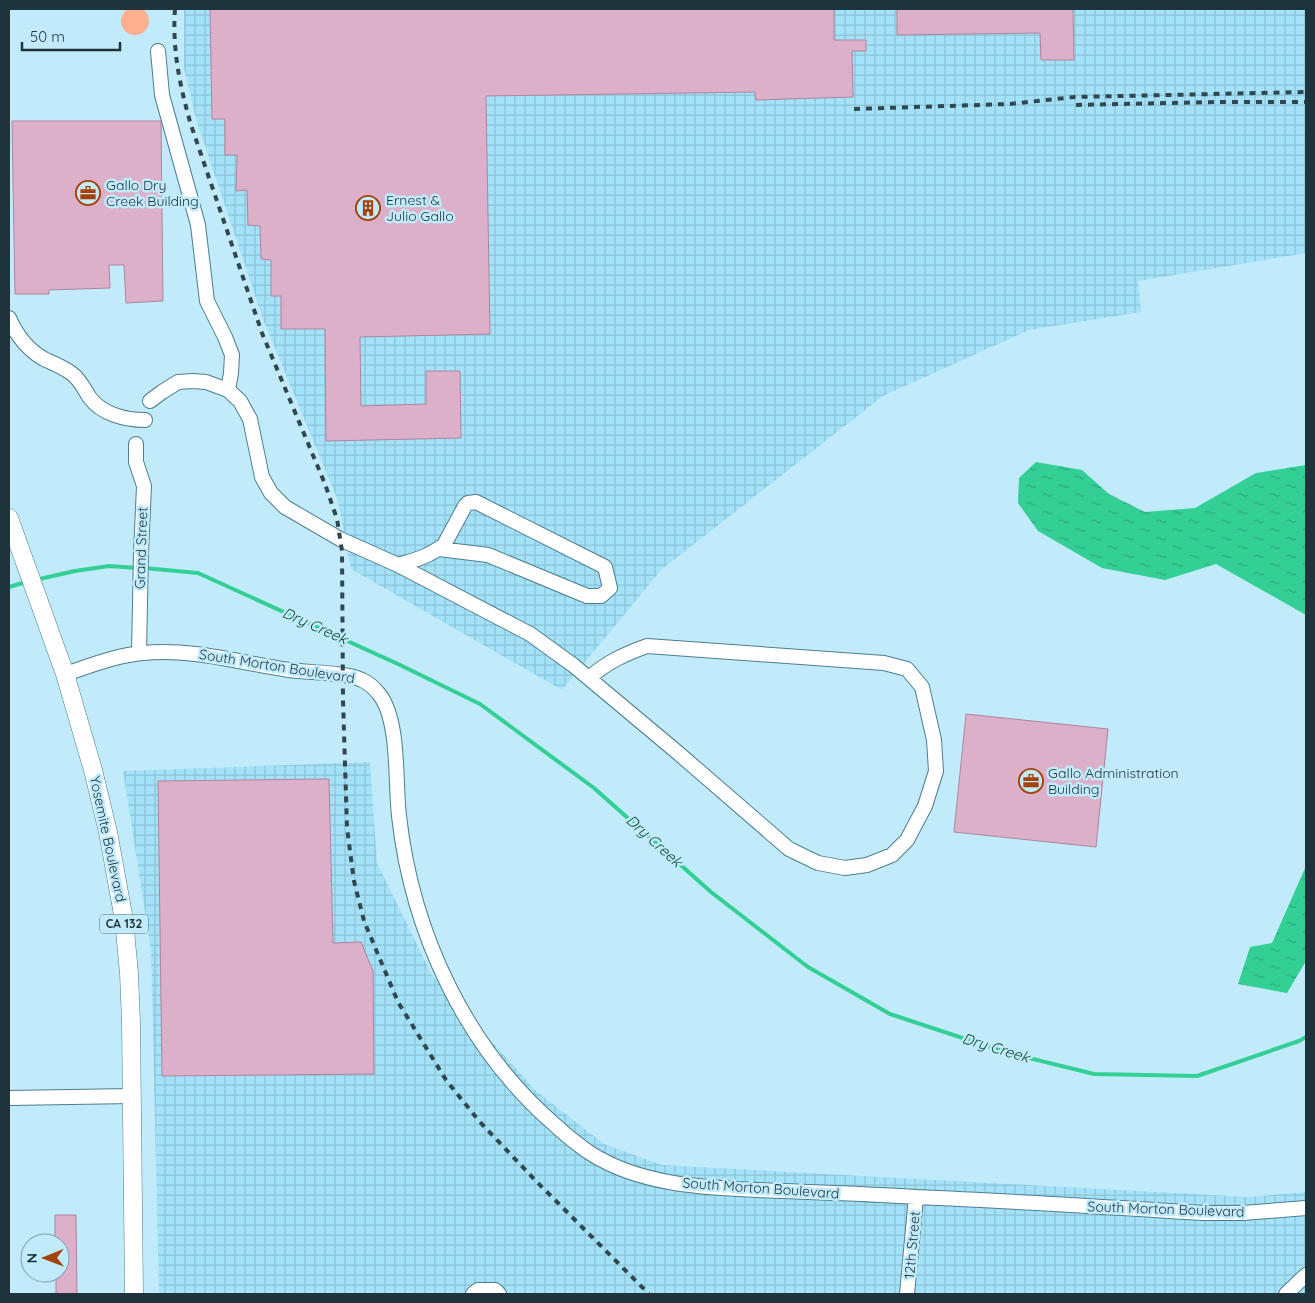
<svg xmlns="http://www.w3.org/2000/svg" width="1315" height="1303" viewBox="0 0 1315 1303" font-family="Quicksand,sans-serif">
<defs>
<pattern id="industrial-grid" width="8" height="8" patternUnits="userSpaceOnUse" patternTransform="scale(1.25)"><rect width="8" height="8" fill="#a4e2f9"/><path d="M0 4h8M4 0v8" fill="none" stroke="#8dc2d6"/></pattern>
<pattern id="water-ripples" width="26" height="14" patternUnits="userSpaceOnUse" patternTransform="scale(1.25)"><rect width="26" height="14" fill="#34cf95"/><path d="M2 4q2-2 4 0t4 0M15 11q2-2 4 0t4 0" fill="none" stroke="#2ba97b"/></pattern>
</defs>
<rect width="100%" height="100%" fill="#c1ebfb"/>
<!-- industrial -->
<path fill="url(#industrial-grid)" d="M 184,9 L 1306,9 L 1306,253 L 1138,281 L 1141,312 L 1029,330 L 883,396 L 661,570 L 562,690 L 351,569 L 338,501 L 263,319 L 196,119 L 184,68 Z
M 370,762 L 377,863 L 432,975 L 535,1090 L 604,1144 L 662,1165 L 1247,1197 L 1306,1192 L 1306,1294 L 159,1294 L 151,950 L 123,771 Z"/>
<!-- green -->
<path fill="#fdaf90" d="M121 21a14 14 0 1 1 28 0a14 14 0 1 1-28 0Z"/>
<!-- water -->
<path fill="url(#water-ripples)" d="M 1036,462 L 1082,470 L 1109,494 L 1145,512 L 1195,508 L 1256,473 L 1306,465 L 1306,615 L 1216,564 L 1165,580 L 1102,568 L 1038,531 L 1018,503 L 1019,478 Z
M 1306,866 L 1306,961 L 1287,993 L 1238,984 L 1250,947 L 1272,943 Z"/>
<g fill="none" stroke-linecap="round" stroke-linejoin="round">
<!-- stream -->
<path stroke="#34cf95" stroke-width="4" d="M 144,568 L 198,573 L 398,664 L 480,704 L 594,788 L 711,892 L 808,967 L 890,1014 L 1005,1052 L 1094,1074 L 1197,1076 L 1299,1041 L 1306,1037
M 35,580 L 75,571 L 109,566 L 137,568
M 9,587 L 26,582"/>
</g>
<!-- building -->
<path fill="#dcb0c9" stroke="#ae849d" d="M 210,9 L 834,9 L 834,40 L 866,40 L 866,51 L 852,51 L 853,97 L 756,100 L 755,92 L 486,96 L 490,334 L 360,337 L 361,406 L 426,404 L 426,371 L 460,371 L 461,438 L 326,441 L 325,329 L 281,329 L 281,296 L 271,296 L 271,260 L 261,259 L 260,226 L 248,225 L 247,190 L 236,191 L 237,155 L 225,155 L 225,119 L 212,119 Z
M 897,9 L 1073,9 L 1074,60 L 1041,60 L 1040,33 L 897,35 Z
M 12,121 L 161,121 L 163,301 L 126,303 L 124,265 L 109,265 L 110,288 L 49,290 L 49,294 L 15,294 Z
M 966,714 L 1108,729 L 1096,847 L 954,832 Z
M 329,779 L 333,943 L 361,942 L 373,971 L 374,1074 L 162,1076 L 158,781 Z
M 55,1215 L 76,1215 L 77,1294 L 56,1294 L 56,1273 L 60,1273 L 60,1243 L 55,1243 Z"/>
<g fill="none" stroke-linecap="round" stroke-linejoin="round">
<defs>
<path id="minor" d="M 158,51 L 162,95 L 198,225 L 207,301 L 225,337 L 232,355 L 231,373 L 228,390
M 9,318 C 16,334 28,350 44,359 C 53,363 63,367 71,373 C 80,379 84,389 90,398 C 102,414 125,420 145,420
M 150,401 L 162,392 L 178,382 L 193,381 L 206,382 L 228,390 L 240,401 L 250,419 L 262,477 L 271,493 L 285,507 L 340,539 L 398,565 L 530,634 L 573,665 L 677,752 L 789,849 L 818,863 L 845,868 L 867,865 L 892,855 L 907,840 L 925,806 L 936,771 L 934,740 L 922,687 L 907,669 L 884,663 L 647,646 C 625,654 607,662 589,678
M 136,444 L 136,462 L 144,486 L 141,553 L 139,653
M 398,565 C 418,559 427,557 444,545 L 465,506 L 468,503 L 476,502 L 605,567 L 610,588 L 601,596 L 587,596 L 488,555 L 439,549
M 65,674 C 90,666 117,655 143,653 C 193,648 240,663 289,670 C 310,673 345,672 362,680 C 369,683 375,689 379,694 C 400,720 395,783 399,816 C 412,933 466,1048 555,1125 C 566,1135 578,1145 590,1153 C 646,1189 719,1188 783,1191 C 827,1193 872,1194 916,1197 C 1012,1201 1108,1207 1203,1213 L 1243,1213 L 1306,1208
M 9,1098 L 133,1096
M 473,1294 L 478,1290 L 495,1290 L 499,1294
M 907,1294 L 916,1197
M 1286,1294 L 1306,1275"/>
<path id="major" d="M 9,518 L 65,674 L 93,770 L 108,832 L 124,920 L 129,973 L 131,1023 L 134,1294"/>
</defs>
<!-- minor casing -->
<use href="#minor" stroke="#4c7e90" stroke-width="16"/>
<!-- major casing -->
<use href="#major" stroke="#4c7e90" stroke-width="19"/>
<!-- minor -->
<use href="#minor" stroke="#fff" stroke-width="14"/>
<!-- major -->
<use href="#major" stroke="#fff" stroke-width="18"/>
<!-- rail -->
<path stroke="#304750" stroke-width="4" stroke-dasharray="6 6" stroke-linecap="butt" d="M 175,9 C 172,49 180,87 191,125 L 262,333 L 325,484 L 337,519 L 342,551 L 343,700 L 347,828 L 354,881 L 364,921 L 398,1002 L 446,1080 L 479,1121 L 536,1181 L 649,1294
M 1076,105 L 1214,102 L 1306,102
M 854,109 L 1009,104 L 1075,97 L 1306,92"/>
</g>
<!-- icons -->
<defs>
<symbol id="office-ring" viewBox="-11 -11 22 22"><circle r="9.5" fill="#c1ebfb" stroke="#a5410c" stroke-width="1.5"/><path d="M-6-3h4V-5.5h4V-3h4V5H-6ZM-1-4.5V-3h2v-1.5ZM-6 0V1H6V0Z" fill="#a5410c"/></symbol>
<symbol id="building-ring" viewBox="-11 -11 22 22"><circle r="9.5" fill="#c1ebfb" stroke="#a5410c" stroke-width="1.5"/><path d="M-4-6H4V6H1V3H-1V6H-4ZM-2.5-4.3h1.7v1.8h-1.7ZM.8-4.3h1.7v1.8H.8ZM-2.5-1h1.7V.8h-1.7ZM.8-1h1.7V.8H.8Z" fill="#a5410c"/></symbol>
</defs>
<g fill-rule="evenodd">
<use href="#office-ring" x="74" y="179" width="28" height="28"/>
<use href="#building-ring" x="354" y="194" width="28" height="28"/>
<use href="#office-ring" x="1017" y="767" width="28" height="28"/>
</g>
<g text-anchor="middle" stroke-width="5" stroke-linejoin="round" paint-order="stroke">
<!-- shield labels -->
<rect fill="#c1ebfb" stroke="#4f6a75" stroke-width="1" x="100" y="914.5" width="48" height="19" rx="4"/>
<g font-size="12" font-weight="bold" fill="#1e333b">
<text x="124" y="928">CA 132</text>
</g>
<!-- poi labels -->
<g font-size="14" fill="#1e333b" stroke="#c1ebfb" text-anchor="start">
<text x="106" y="190">Gallo Dry<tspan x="106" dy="16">Creek Building</tspan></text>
<text x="386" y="205">Ernest &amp;<tspan x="386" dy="16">Julio Gallo</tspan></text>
<text x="1048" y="778">Gallo Administration<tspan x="1048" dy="16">Building</tspan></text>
</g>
<!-- street labels -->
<g font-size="14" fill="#1e333b" stroke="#c1ebfb">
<text transform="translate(141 548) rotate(-88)" y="5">Grand Street</text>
<text transform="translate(277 666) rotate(9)" y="5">South Morton Boulevard</text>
<text transform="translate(108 839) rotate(78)" y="5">Yosemite Boulevard</text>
<text transform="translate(761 1188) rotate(4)" y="5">South Morton Boulevard</text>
<text transform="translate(1166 1209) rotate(2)" y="5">South Morton Boulevard</text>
<text transform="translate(912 1245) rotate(-85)" y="5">12th Street</text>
</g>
<!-- water labels -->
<g font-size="15" font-style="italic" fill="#114d36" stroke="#c1ebfb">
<text transform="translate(315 626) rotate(24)" y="5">Dry Creek</text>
<text transform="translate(654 841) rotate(42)" y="5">Dry Creek</text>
<text transform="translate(996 1048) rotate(17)" y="5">Dry Creek</text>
</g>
</g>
<!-- border -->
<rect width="1315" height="1303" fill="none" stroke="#1e333b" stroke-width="20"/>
<!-- north arrow -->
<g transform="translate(45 1258) rotate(269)"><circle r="24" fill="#c1ebfb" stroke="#80a1ae"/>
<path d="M0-4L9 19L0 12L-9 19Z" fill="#a5410c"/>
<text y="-8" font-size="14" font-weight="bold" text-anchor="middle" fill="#1e333b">N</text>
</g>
<!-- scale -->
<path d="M22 42v8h98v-8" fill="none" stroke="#1e333b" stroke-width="2.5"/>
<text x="30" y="42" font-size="15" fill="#1e333b" stroke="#c1ebfb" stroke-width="4" paint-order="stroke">50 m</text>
</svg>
